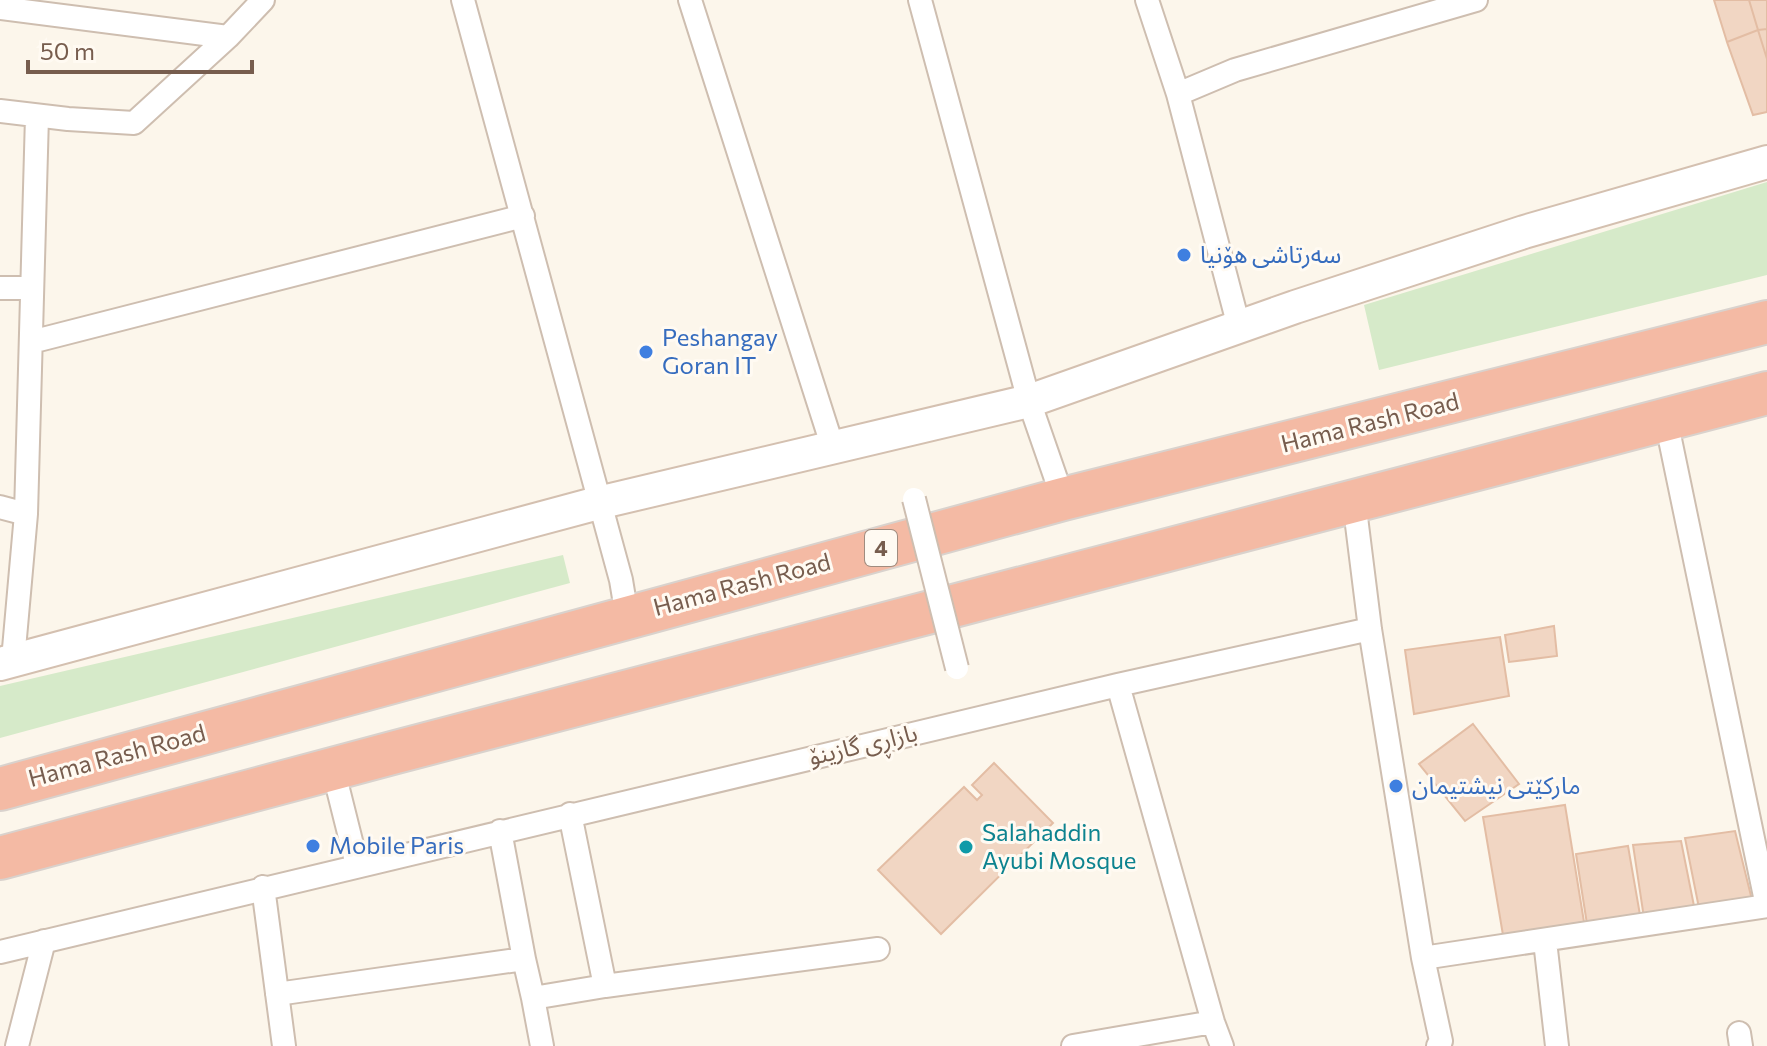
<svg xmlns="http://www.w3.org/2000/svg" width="1767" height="1046" viewBox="0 0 1767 1046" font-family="Commissioner,'Noto Sans Arabic',sans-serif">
<rect width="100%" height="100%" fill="#fcf6eb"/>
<!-- green -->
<path fill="#d6eac9" d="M 1767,182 L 1767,275 L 1379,370 L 1364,305 Z
M 563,555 L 570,583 L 0,738 L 0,686 Z"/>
<!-- building -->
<path fill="#f1d6c3" stroke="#e3bda4" stroke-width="2" d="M 1714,0 L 1749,0 L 1758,30 L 1727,42 Z
M 1749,0 L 1767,0 L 1767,29 L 1758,30 Z
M 1767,29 L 1767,59 L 1758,30 Z
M 1758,30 L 1767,59 L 1767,112 L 1753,115 L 1727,42 Z
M 1554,626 L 1557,656 L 1509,662 L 1505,635 Z
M 1500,637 L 1509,696 L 1414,714 L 1405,650 Z
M 1473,724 L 1519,784 L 1465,821 L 1419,764 Z
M 994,763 L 1053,823 L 941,934 L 878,870 L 964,787 L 977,800 L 982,795 L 972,785 Z
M 1565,805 L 1584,922 L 1503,935 L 1483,817 Z
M 1735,831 L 1752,900 L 1699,908 L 1685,838 Z
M 1681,841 L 1695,911 L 1644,918 L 1633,845 Z
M 1628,846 L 1640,915 L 1587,924 L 1576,854 Z"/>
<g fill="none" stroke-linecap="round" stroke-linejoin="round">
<defs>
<path id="street" d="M 463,0 L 621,580 L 627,616
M 690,0 L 833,448
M 920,0 L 1029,401 L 1063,499
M 1147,0 L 1178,94 L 1239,327
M 0,8 L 228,37 L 263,0
M 1178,94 L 1235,70 L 1476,0
M 0,111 L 68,119 L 134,123 L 228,37
M 0,288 L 32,288
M 31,342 L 523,216
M 1666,420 L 1767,906
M 1354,501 L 1370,629 L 1423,958 L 1441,1041 L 1438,1046
M 0,507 L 26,514
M 13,660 L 26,514 L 37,116
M 1118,685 L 1213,1022 L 1222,1046
M 333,769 L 357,865
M 263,887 L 284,1046
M 1545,941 L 1557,1046
M 0,952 L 1118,685 L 1370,629
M 1423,958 L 1767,906
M 524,959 L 533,998
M 605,986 L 878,949
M 277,994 L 524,959 L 500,831
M 1739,1033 L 1741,1046
M 17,1046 L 44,941
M 542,1046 L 533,998 L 605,986 L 570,814
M 1073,1046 L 1213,1022"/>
<path id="secondary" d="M 0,664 L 598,503 L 1029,401 L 1295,307 L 1524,232 L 1767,162"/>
<path id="highway" d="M 0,789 L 1063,499 L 1767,322
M 0,858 L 396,752 L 1767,393"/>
</defs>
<!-- street casing -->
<use href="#street" stroke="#cebeb0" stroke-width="26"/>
<!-- secondary casing -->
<use href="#secondary" stroke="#d4c0b0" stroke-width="36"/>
<!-- highway casing -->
<use href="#highway" stroke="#d9d2cd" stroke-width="46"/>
<!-- street -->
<use href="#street" stroke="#fff" stroke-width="22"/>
<!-- secondary -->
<use href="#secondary" stroke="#fff" stroke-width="32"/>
<!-- highway -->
<use href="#highway" stroke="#f4baa4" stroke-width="42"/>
<defs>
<path id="street-bridge" d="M 914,499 L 957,668"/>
</defs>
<!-- street-bridge casing -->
<use href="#street-bridge" stroke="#cebeb0" stroke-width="26" stroke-linecap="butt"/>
<!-- street-bridge -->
<use href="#street-bridge" stroke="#fff" stroke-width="22"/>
</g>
<!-- markers -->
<g fill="#3f7fe0" stroke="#fffaf2" stroke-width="3">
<circle cx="1184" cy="255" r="8"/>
<circle cx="646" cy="352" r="8"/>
<circle cx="1396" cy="786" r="8"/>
<circle cx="313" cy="846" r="8"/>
</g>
<circle fill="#0f9aa8" stroke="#fffaf2" stroke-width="3" cx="966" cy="847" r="8"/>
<g text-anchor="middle" stroke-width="6" stroke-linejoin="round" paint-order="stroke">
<!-- shield labels -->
<rect fill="#fffaf2" stroke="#a08c7f" stroke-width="2" x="865" y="530" width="32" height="36" rx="6"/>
<g font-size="22" font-weight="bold" fill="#775d4e">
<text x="881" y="556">4</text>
</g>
<!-- shop labels -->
<g font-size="24" fill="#366cbe" stroke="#fffaf2" text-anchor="start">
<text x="1200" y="263">سەرتاشی هۆنیا</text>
<text x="662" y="346">Peshangay<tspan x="662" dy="28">Goran IT</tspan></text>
<text x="1412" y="794">مارکێتی نیشتیمان</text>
<text x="329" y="854">Mobile Paris</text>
</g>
<!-- street labels -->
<g font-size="24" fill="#775d4e" stroke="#fffaf2">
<text transform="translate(1370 423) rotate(-14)" y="8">Hama Rash Road</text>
<text transform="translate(742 585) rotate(-15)" y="8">Hama Rash Road</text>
<text transform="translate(863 745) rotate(-13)" y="8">بازاڕی گازینۆ</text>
<text transform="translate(117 756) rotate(-15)" y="8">Hama Rash Road</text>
</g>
<!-- culture labels -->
<g font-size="24" fill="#0d838f" stroke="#fffaf2" text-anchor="start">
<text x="982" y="841">Salahaddin<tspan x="982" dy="28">Ayubi Mosque</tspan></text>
</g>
</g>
<!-- scale -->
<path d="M28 60v12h224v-12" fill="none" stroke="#775d4e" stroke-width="4"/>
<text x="40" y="60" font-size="24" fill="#775d4e" stroke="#fffaf2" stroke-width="6" paint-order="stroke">50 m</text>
</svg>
